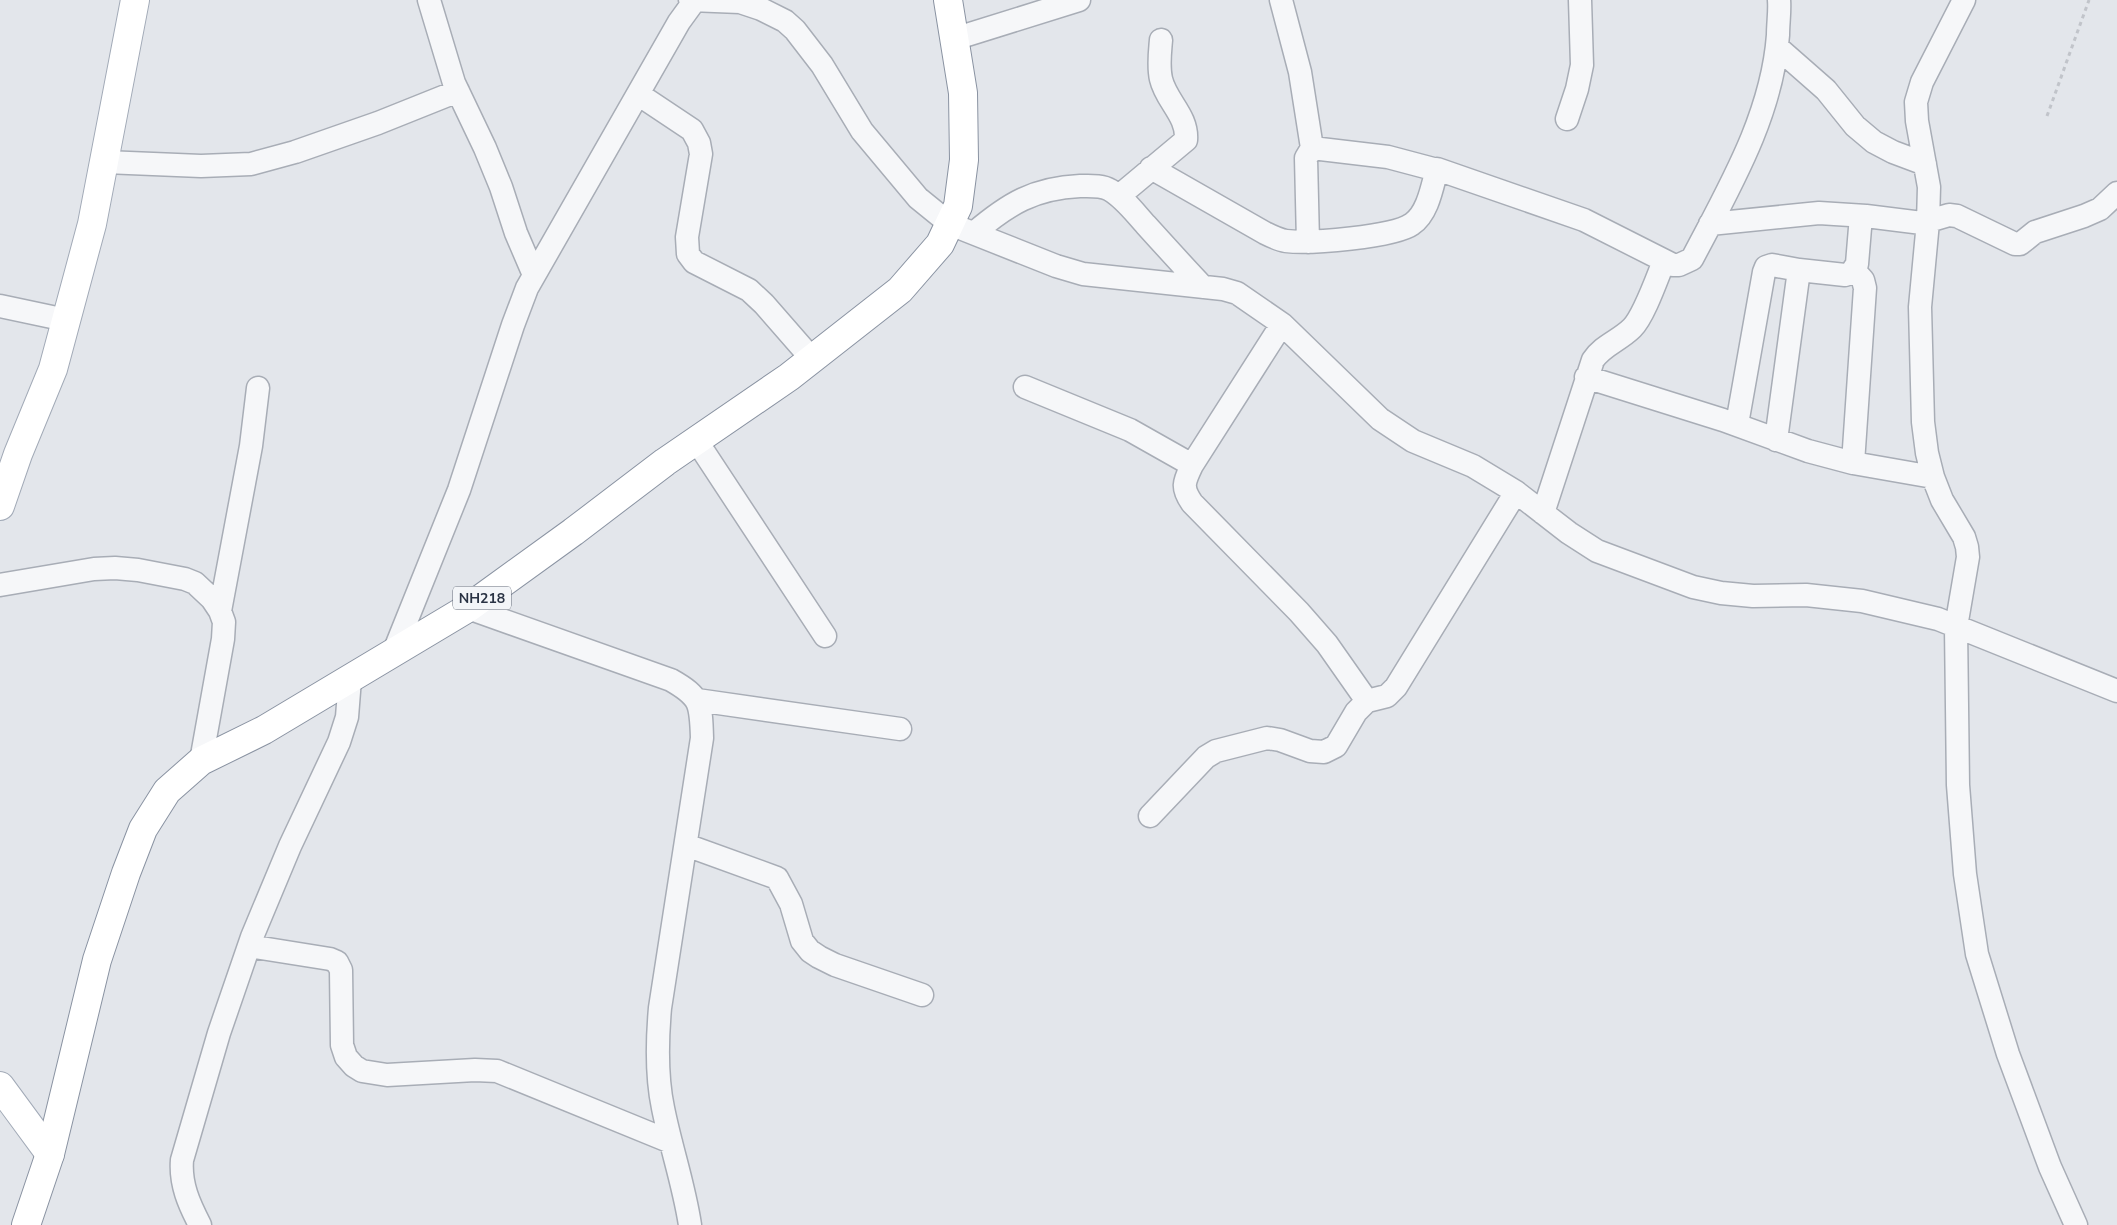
<svg xmlns="http://www.w3.org/2000/svg" width="2117" height="1225" viewBox="0 0 2117 1225" font-family="'Nunito Sans',sans-serif">
<rect width="100%" height="100%" fill="#e3e6eb"/>
<g fill="none" stroke-linecap="round" stroke-linejoin="round">
<defs>
<path id="minor" d="M 429,0 L 454,83 L 485,148 L 501,187 L 516,233 L 534,275
M 690,0 L 740,2 L 761,9 L 785,21 L 795,30 L 822,65 L 862,131 L 918,198 L 950,224 L 1056,266 L 1083,274 L 1223,289 L 1237,293 L 1282,324 L 1380,419 L 1413,441 L 1473,466 L 1516,492 L 1569,533 L 1597,551 L 1693,587 L 1721,593 L 1753,596 L 1806,595 L 1862,601 L 1938,619 L 2117,691
M 1281,0 L 1300,72 L 1312,148
M 1964,0 L 1922,82 L 1916,102 L 1917,121 L 1929,187 L 1928,222 L 1920,307 L 1923,422 L 1927,453 L 1933,477 L 1942,500 L 1964,537 L 1967,547 L 1968,557 L 1956,627 L 1958,785 L 1965,874 L 1977,954 L 2008,1054 L 2050,1167 L 2076,1225
M 954,39 L 1079,0
M 1777,47 L 1826,90 L 1855,126 L 1874,142 L 1893,152 L 1925,164
M 638,94 L 692,130 L 699,143 L 701,154 L 687,237 L 688,254 L 694,262 L 749,290 L 764,304 L 812,359
M 1567,119 L 1577,89 L 1582,65 L 1580,0
M 105,162 L 201,166 L 251,164 L 295,152 L 378,123 L 458,91
M 1151,168 L 1265,233 C 1271,236 1279,240 1286,241 C 1309,244 1394,237 1412,224 C 1428,213 1432,187 1437,169 L 1584,220 L 1673,265 L 1679,265 L 1692,259 C 1729,188 1772,116 1778,35 C 1778,23 1780,11 1779,0
M 1119,196 L 1186,140 C 1188,116 1166,101 1161,79 C 1158,66 1160,52 1161,40
M 1710,224 L 1819,213 L 1866,216 L 1922,223 L 1949,215 L 1957,216 L 2015,244 L 2020,244 L 2035,232 L 2084,216 L 2100,209 L 2117,193
M 974,233 C 1008,204 1034,188 1080,186 C 1090,186 1102,185 1110,190 C 1124,198 1135,213 1146,225 C 1165,246 1184,267 1203,287
M 1308,242 L 1306,158 L 1312,148 L 1388,157 L 1437,170
M 1854,270 L 1863,280 L 1865,288 L 1853,463 L 1933,477
M 0,306 L 66,320
M 1282,324 L 1192,465 C 1184,482 1181,487 1192,503 L 1299,612 L 1327,644 L 1367,701
M 1586,377 L 1723,420 L 1808,451 L 1853,463
M 1025,387 L 1130,430 L 1192,465
M 1737,424 L 1764,272 L 1766,267 L 1772,265 L 1799,270
M 696,440 L 825,636
M 1776,440 L 1799,270 L 1845,275 L 1851,273 L 1857,264 L 1861,216
M 1543,513 L 1593,360 C 1603,345 1619,341 1632,328 C 1644,316 1657,278 1664,261
M 0,585 L 94,569 L 115,568 L 138,570 L 185,579 L 195,583 L 212,599 L 220,611 L 224,622 L 223,639 L 201,761
M 468,608 L 671,680 C 701,697 701,704 702,738 L 660,1008 C 657,1042 656,1075 663,1108 C 671,1148 684,1185 690,1225
M 220,611 L 251,446 L 258,388
M 393,654 L 459,490 L 513,325 L 527,288 L 679,22 L 695,0
M 697,700 L 900,729
M 1150,816 L 1206,757 L 1216,751 L 1267,738 L 1280,740 L 1310,751 L 1324,752 L 1336,746 L 1356,712 L 1367,701 L 1387,696 L 1396,687 L 1516,492
M 686,845 L 777,878 L 791,904 L 802,941 L 810,951 L 819,957 L 835,965 L 922,995
M 249,946 L 330,959 L 337,962 L 341,970 L 342,1045 L 346,1057 L 354,1066 L 362,1071 L 387,1075 L 475,1070 L 497,1071 L 671,1142
M 200,1225 C 189,1204 180,1184 182,1160 L 219,1033 L 252,937 L 290,846 L 339,742 L 347,717 L 350,679"/>
<path id="major" d="M 0,506 L 18,454 L 53,369 L 92,224 L 135,0
M 0,1086 L 50,1154"/>
<path id="highway" d="M 26,1225 L 50,1154 L 97,960 L 126,873 L 143,829 L 167,791 L 201,761 L 264,730 L 468,608 L 573,532 L 665,462 L 789,377 L 900,290 L 940,244 L 958,206 L 964,160 L 963,93 L 948,0"/>
</defs>
<!-- minor casing -->
<use href="#minor" stroke="#a8adb6" stroke-width="25"/>
<!-- major casing -->
<use href="#major" stroke="#a2aab7" stroke-width="30"/>
<!-- highway casing -->
<use href="#highway" stroke="#8a93a2" stroke-width="30"/>
<!-- path -->
<path stroke="#c1c4ca" stroke-width="3" stroke-dasharray="4 4" stroke-linecap="butt" d="M 2047,116 L 2089,0"/>
<!-- minor -->
<use href="#minor" stroke="#f6f7f9" stroke-width="22"/>
<!-- major -->
<use href="#major" stroke="#fff" stroke-width="28"/>
<!-- highway -->
<use href="#highway" stroke="#fff" stroke-width="28"/>
</g>
<g text-anchor="middle" stroke-width="5" stroke-linejoin="round" paint-order="stroke">
<!-- shield labels -->
<rect fill="#f3f5f8" stroke="#666d7a" stroke-width="1" x="453" y="586.5" width="58" height="23" rx="4"/>
<g font-size="14" font-weight="bold" fill="#2a3344">
<text x="482" y="603">NH218</text>
</g>
</g>
</svg>
